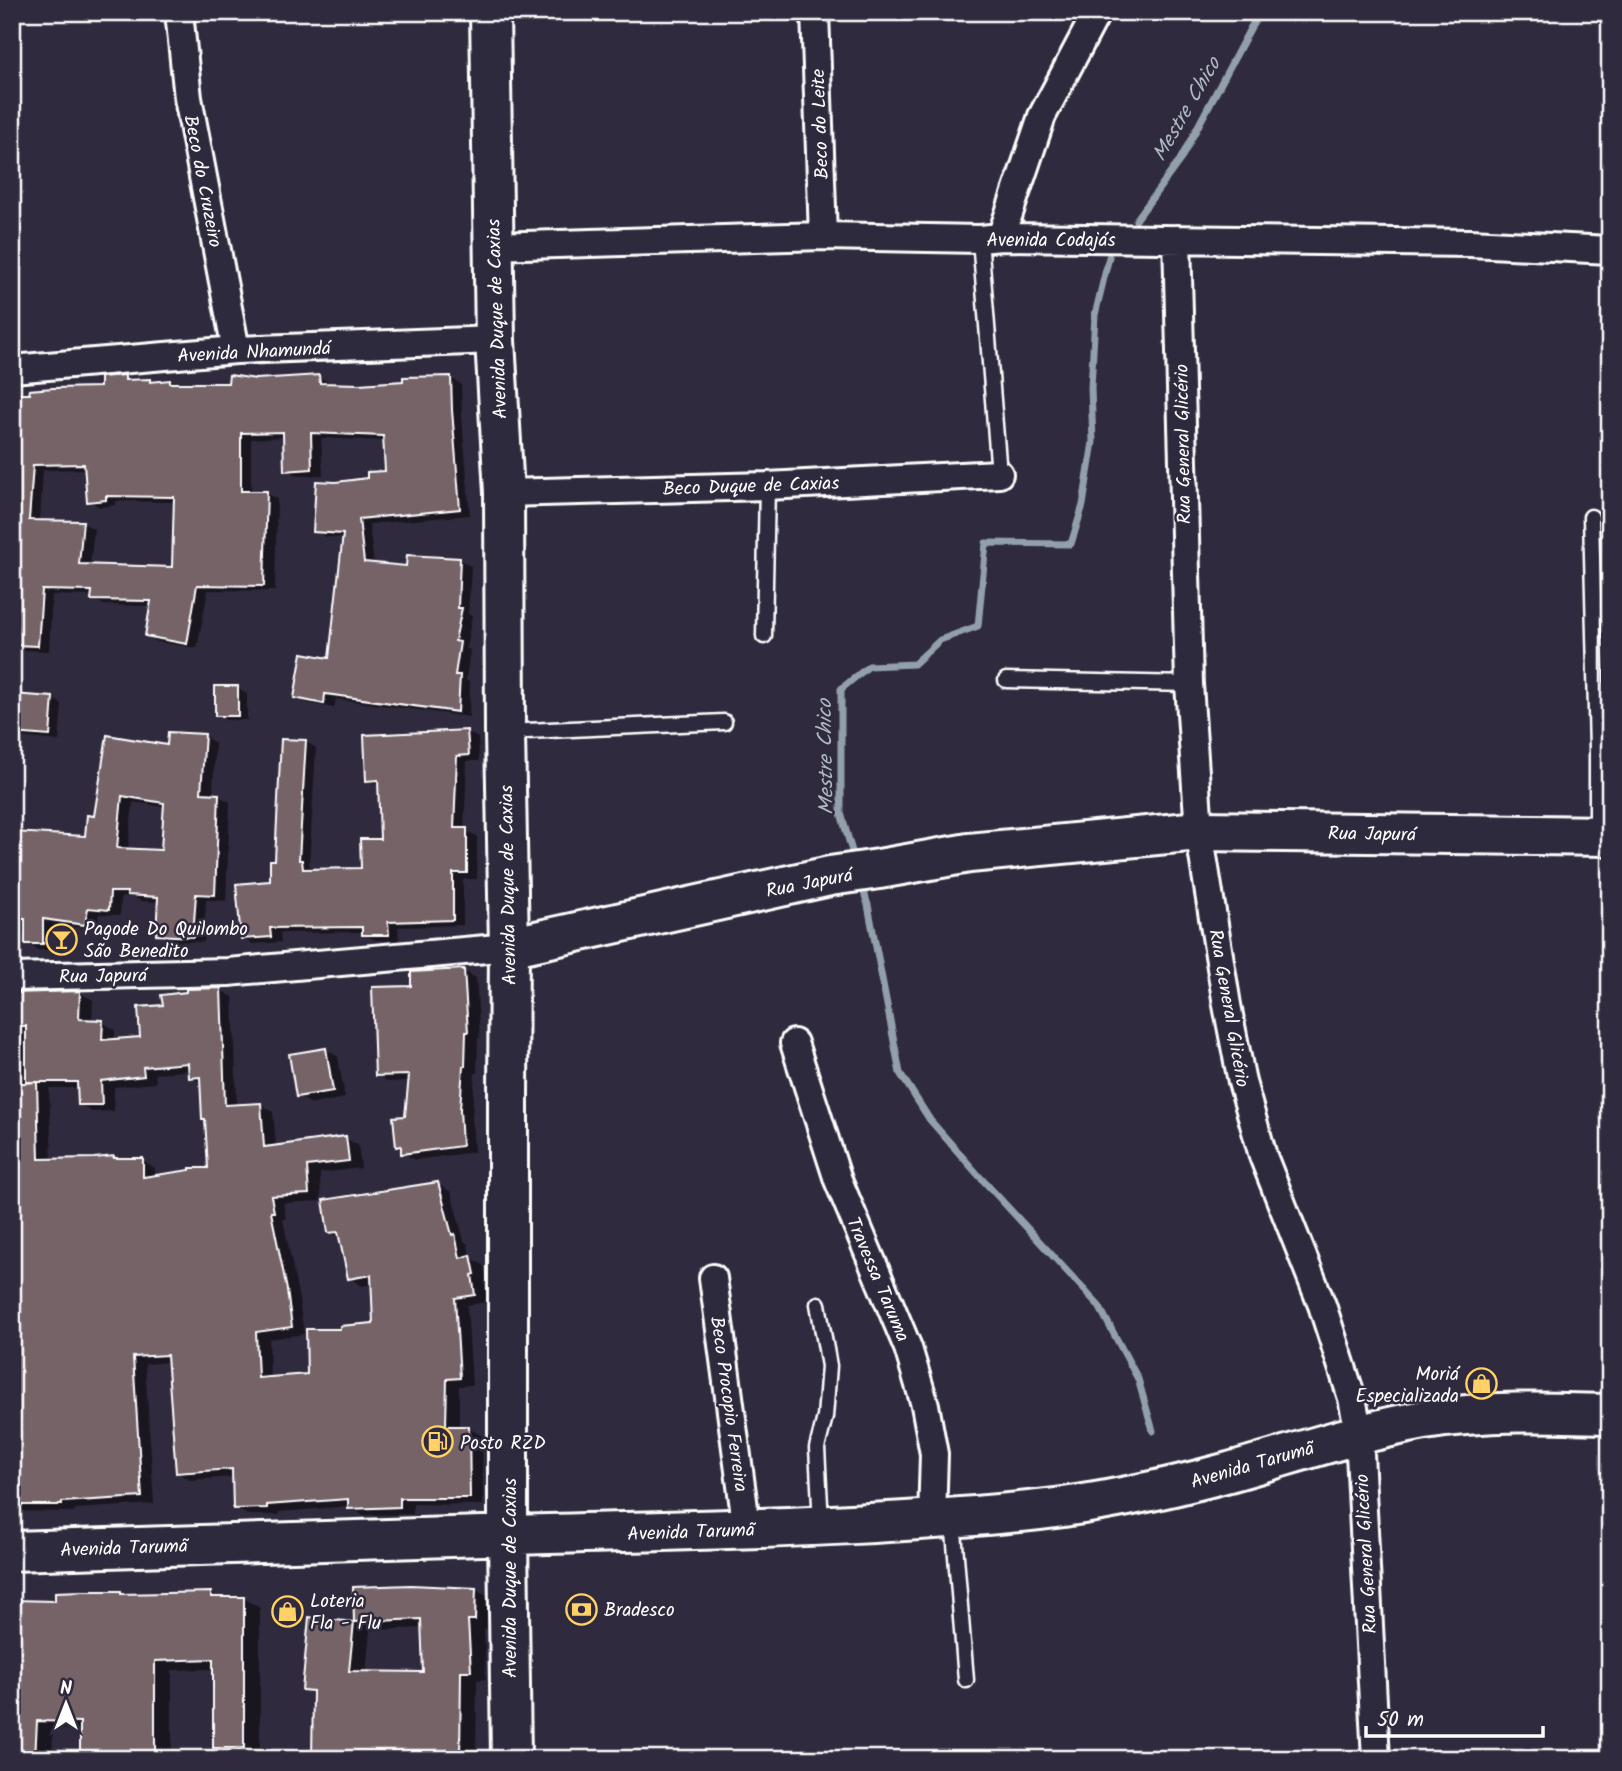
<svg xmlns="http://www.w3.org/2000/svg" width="1622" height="1771" viewBox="0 0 1622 1771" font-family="Kalam,sans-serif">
<rect width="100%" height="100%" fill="#2f2a3d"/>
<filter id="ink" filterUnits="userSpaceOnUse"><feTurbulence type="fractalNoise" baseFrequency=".0143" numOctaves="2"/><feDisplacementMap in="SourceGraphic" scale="14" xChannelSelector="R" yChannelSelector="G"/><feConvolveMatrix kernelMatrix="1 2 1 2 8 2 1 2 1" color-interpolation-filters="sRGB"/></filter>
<g filter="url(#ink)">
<!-- shadow -->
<path fill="#0007" fill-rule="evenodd" d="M 124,377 L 132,381 L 150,381 L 155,384 L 170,382 L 174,385 L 230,385 L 256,380 L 319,377 L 330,383 L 359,385 L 450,378 L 461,384 L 462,417 L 470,515 L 369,524 L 374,564 L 408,568 L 460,560 L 471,566 L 468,614 L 472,616 L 466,648 L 470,650 L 466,680 L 470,683 L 469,717 L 336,699 L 334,708 L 307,703 L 296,697 L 331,660 L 344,538 L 326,537 L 315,531 L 336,484 L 369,480 L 387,473 L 385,441 L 321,438 L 323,475 L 297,476 L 286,469 L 284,437 L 251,439 L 251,493 L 266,493 L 277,499 L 275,591 L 208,590 L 197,648 L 158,642 L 147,636 L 152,606 L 104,605 L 93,599 L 93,596 L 52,595 L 49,651 L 22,650 L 20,696 L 53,699 L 62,704 L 59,741 L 18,737 L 12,734 L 12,397 L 102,389 ZM 86,469 L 89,501 L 100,507 L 116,505 L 116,501 L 175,502 L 174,568 L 90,566 L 94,529 L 83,523 L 40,522 L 43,470 Z
M 238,688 L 247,694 L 247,720 L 226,720 L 217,715 Z
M 467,732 L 478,738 L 479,761 L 467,761 L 464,830 L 477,836 L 477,879 L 463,879 L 463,925 L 398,927 L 399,940 L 375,940 L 364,934 L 364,932 L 280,933 L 281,942 L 253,944 L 242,938 L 272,883 L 305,741 L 316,748 L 309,865 L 313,868 L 313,871 L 363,869 L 382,841 L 380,786 L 367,780 Z
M 204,736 L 215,743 L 213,795 L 219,796 L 230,802 L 226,901 L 206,900 L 204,942 L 169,941 L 158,934 L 160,902 L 141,901 L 134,897 L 121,897 L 120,915 L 99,914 L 97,930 L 54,924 L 54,950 L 38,950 L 27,943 L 27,934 L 12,936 L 12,834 L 87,837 L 96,818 L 169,747 ZM 133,802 L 165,807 L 162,852 L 128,850 Z
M 464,971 L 476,978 L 480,1038 L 478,1038 L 477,1073 L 475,1073 L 472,1117 L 474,1152 L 415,1160 L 403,1153 L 403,1149 L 397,1146 L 407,1118 L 410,1081 L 389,1082 L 376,1075 L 413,987 Z
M 220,990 L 233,997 L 237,1106 L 260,1104 L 273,1112 L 276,1147 L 345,1138 L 358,1145 L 361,1168 L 320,1173 L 321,1201 L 283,1203 L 286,1219 L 283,1219 L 299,1299 L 304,1334 L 269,1339 L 270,1379 L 308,1376 L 342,1330 L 375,1324 L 373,1284 L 362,1286 L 349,1278 L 341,1239 L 330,1232 L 438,1184 L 451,1192 L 464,1241 L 468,1244 L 470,1257 L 483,1265 L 487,1281 L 484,1282 L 487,1302 L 467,1305 L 472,1385 L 459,1386 L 459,1428 L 468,1428 L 482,1436 L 483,1505 L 413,1504 L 413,1514 L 363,1515 L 350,1508 L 350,1506 L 279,1512 L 279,1515 L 248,1515 L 235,1508 L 234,1477 L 190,1480 L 177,1472 L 169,1362 L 145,1364 L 154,1504 L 75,1509 L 75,1512 L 12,1511 L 12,994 L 80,993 L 93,1000 L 92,1022 L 102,1022 L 115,1030 L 115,1041 L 142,1038 L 165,1006 ZM 190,1070 L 191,1077 L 202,1083 L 204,1118 L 206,1120 L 210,1170 L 155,1177 L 155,1168 L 142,1160 L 52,1161 L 49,1088 L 79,1088 L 79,1104 L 92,1112 L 114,1111 L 114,1087 L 156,1083 L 155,1074 Z
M 326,1049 L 338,1057 L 345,1098 L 311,1104 L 298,1096 Z
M 355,1589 L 476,1590 L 492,1599 L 491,1629 L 484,1629 L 486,1679 L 477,1680 L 476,1759 L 351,1759 L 315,1695 L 304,1689 L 310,1619 L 356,1624 ZM 423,1628 L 425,1673 L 366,1673 L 370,1630 Z
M 120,1593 L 125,1596 L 210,1594 L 218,1598 L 243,1598 L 260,1608 L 260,1757 L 232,1757 L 215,1747 L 215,1669 L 172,1670 L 172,1759 L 82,1759 L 82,1730 L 53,1729 L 52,1759 L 12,1759 L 56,1603 Z"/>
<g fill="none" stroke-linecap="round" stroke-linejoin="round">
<!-- stream -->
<path stroke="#92a0ab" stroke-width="7" d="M 1136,220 L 1180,160 L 1251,27 L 1261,12
M 855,862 L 841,813 L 841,689 L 869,666 L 914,664 L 940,640 L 978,626 L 986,543 L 1071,544 L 1083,505 L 1093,442 L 1091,388 L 1095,315 L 1109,257
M 861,883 L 868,905 L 900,1073 L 930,1120 L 980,1177 L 1099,1306 L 1138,1379 L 1153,1431"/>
</g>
<!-- building -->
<path fill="#756368" stroke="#fff" stroke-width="2" fill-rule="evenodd" d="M 125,375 L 125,380 L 150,379 L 150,382 L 170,380 L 170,383 L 228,383 L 229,375 L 256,379 L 319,375 L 320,383 L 359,384 L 403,381 L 403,377 L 451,376 L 452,410 L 460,509 L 359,519 L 364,562 L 406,566 L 407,555 L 460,558 L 458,608 L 462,608 L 455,641 L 460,642 L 455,675 L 460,675 L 458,712 L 325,694 L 324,704 L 294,698 L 302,653 L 329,658 L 343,534 L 313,532 L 316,481 L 336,482 L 367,478 L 367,472 L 385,471 L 383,436 L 311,433 L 312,469 L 284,471 L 283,432 L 241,433 L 241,491 L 267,491 L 264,586 L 197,585 L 187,644 L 145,636 L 151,601 L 91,600 L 92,591 L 42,590 L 38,646 L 12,645 L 12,394 L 30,394 L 29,390 L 53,388 L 100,387 L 100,377 ZM 84,464 L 87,502 L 106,500 L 106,496 L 174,497 L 172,567 L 79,564 L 83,521 L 29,520 L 33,465 Z
M 215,686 L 238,686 L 238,716 L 215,716 Z
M 12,694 L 53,697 L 50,736 L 12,733 Z
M 467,730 L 469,755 L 457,756 L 454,828 L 467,828 L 467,873 L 453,873 L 453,920 L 388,922 L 389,935 L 362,935 L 362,927 L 270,928 L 271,937 L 241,939 L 236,884 L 270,881 L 270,860 L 275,860 L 281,739 L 306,740 L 299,860 L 302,860 L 303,869 L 361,868 L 360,839 L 380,839 L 378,780 L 366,781 L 364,735 Z
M 168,732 L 205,734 L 201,793 L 219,794 L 215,895 L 196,894 L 193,937 L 156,935 L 158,897 L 127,895 L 127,892 L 110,892 L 109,910 L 88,908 L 85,925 L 43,919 L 43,944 L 25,944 L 25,919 L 12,919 L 12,832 L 85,836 L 87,815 L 94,816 L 107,735 L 167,745 ZM 122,796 L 164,803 L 161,850 L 117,848 Z
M 464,969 L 468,1032 L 466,1032 L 465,1066 L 463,1066 L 460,1109 L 462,1146 L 401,1154 L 401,1146 L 396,1147 L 393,1117 L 405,1116 L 409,1075 L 375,1076 L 372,987 L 411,986 L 411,972 Z
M 221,988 L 225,1105 L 261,1103 L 264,1147 L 346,1136 L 349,1161 L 307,1166 L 309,1194 L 271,1196 L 274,1212 L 271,1212 L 287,1290 L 292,1327 L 256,1332 L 258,1378 L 307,1374 L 306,1329 L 340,1329 L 340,1326 L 373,1323 L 371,1275 L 348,1279 L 338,1232 L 328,1233 L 323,1200 L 438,1182 L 452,1235 L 455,1234 L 460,1258 L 471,1255 L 475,1274 L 472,1275 L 475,1295 L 455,1298 L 460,1378 L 447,1379 L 446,1426 L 469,1426 L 470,1498 L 400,1498 L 400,1507 L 348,1509 L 348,1499 L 267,1505 L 267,1508 L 233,1509 L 232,1469 L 176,1473 L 167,1355 L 133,1357 L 142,1497 L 62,1502 L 62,1505 L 12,1505 L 12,1084 L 37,1082 L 26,1082 L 26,1026 L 12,1026 L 12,993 L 80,991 L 79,1019 L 103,1020 L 102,1040 L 140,1037 L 138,1007 L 163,1005 L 161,995 L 186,992 L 186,989 ZM 188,1063 L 189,1078 L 200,1077 L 202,1119 L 205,1119 L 208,1168 L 190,1168 L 190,1170 L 143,1177 L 143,1158 L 114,1158 L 114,1156 L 94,1158 L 39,1159 L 37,1082 L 77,1082 L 78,1105 L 102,1105 L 101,1081 L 144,1076 L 143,1067 Z
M 326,1048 L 333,1091 L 296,1097 L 289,1054 Z
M 411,1585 L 476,1588 L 475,1620 L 468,1620 L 471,1671 L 461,1671 L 460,1759 L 312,1759 L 313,1691 L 302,1690 L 309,1617 L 354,1622 L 353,1587 ZM 421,1619 L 423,1672 L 349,1671 L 354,1622 Z
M 82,1591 L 121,1591 L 121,1594 L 211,1592 L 211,1597 L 244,1597 L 244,1748 L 213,1748 L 213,1659 L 155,1661 L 155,1759 L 80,1759 L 80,1722 L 37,1721 L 35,1759 L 12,1759 L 12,1600 L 55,1601 L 55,1592 Z"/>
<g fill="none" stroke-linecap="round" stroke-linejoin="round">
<defs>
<path id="lane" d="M 980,239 L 999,474
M 1591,517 L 1597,749 L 1597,834
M 764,636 L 767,486
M 1006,680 L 1189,684
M 505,732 L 724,722
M 818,1304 L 829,1366 L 825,1417 L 817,1448 L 821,1524
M 953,1519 L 966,1680"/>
<path id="street" d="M 179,12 L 188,98 L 236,350
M 815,12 L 823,236
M 1001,237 L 1042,116 L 1097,12
M 1177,239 L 1189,684 L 1199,831 L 1227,1005 L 1242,1082 L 1263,1156 L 1322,1305 L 1352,1398 L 1359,1434 L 1376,1759
M 493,246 L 823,236 L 980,239 L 1001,237 L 1470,243 L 1610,250
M 12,369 L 236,350 L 495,340
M 504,493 L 767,486 L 999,474
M 12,977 L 228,972 L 509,947
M 794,1043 L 838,1180 L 908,1348 L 925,1405 L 934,1454 L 932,1520
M 713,1278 L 747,1530"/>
<path id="secondary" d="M 490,12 L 495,340 L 504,493 L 505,732 L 509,947 L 508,1097 L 508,1535 L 511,1759
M 509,947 L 830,876 L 879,869 L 969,853 L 1199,831 L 1610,836
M 12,1551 C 179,1546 346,1539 514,1535 C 689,1530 864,1528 1039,1510 C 1103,1503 1166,1489 1229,1472 C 1294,1454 1358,1432 1424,1420 C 1486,1410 1548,1412 1610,1414"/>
</defs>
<!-- lane casing -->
<use href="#lane" stroke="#fff" stroke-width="19"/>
<!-- street casing -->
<use href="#street" stroke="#fff" stroke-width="32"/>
<!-- secondary casing -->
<use href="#secondary" stroke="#fff" stroke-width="44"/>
<!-- lane -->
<use href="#lane" stroke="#2f2a3d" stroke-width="14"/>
<!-- street -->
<use href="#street" stroke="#2f2a3d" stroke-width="26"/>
<!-- secondary -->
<use href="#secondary" stroke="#2f2a3d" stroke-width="38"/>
</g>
</g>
<!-- icons -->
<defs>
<symbol id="bar-ring" viewBox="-11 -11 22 22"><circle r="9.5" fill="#2f2a3d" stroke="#ffd166" stroke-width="1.5"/><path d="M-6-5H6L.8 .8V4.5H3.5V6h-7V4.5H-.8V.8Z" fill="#ffd166"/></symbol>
<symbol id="shop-ring" viewBox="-11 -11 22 22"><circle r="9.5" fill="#2f2a3d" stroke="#ffd166" stroke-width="1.5"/><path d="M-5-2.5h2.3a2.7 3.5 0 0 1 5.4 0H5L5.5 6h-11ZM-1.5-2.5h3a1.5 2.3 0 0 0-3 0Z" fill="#ffd166"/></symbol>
<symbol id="fuel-ring" viewBox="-11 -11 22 22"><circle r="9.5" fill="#2f2a3d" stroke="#ffd166" stroke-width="1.5"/><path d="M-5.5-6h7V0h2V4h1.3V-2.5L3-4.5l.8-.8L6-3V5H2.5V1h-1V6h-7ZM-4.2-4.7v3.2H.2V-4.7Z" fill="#ffd166"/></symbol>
<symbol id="bank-ring" viewBox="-11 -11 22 22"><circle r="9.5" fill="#2f2a3d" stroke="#ffd166" stroke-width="1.5"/><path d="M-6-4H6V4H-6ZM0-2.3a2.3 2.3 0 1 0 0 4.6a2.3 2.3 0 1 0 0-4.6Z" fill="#ffd166"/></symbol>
</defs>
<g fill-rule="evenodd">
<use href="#bar-ring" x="44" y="922" width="35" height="35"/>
<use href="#shop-ring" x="1464" y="1366" width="35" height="35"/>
<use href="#fuel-ring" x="420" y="1424" width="35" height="35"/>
<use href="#bank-ring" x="564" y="1592" width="35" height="35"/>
<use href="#shop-ring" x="270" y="1594" width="35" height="35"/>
</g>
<g text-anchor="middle" stroke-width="5" stroke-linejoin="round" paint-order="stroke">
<!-- street labels -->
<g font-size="19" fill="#fff" stroke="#2f2a3d">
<text transform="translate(819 124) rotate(-92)" y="7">Beco do Leite</text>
<text transform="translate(204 181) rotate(79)" y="7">Beco do Cruzeiro</text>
<text x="1051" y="246">Avenida Codajás</text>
<text transform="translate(496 319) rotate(-92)" y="7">Avenida Duque de Caxias</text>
<text transform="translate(254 351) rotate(-3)" y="7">Avenida Nhamundá</text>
<text transform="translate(1182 444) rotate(-91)" y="7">Rua General Glicério</text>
<text transform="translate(751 485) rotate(-2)" y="7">Beco Duque de Caxias</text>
<text transform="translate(1372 833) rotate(1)" y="7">Rua Japurá</text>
<text transform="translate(809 882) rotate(-11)" y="7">Rua Japurá</text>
<text transform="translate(507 885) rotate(-91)" y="7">Avenida Duque de Caxias</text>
<text transform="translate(103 975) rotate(-1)" y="7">Rua Japurá</text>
<text transform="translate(1230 1008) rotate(80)" y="7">Rua General Glicério</text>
<text transform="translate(879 1279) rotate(67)" y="7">Travessa Taruma</text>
<text transform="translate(730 1404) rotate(82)" y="7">Beco Procopio Ferreira</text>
<text transform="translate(1252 1464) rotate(-16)" y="7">Avenida Tarumã</text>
<text transform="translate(691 1531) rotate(-2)" y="7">Avenida Tarumã</text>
<text transform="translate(124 1547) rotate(-2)" y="7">Avenida Tarumã</text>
<text transform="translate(1365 1554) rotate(-93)" y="7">Rua General Glicério</text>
<text transform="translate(509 1578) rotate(-90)" y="7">Avenida Duque de Caxias</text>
</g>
<!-- poi labels -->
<g font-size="19" fill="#fff" stroke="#2f2a3d" text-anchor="start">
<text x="84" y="935">Pagode Do Quilombo<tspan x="84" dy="22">São Benedito</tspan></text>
<text x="1459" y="1380" text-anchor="end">Moriá<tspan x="1459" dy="22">Especializada</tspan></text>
<text x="460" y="1449">Posto RZD</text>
<text x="310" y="1607">Loteria<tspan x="310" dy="22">Fla - Flu</tspan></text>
<text x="604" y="1616">Bradesco</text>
</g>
<!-- water labels -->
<g font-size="21" font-style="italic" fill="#adb8c0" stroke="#2f2a3d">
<text transform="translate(1186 109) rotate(-60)" y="7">Mestre Chico</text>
<text transform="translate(825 757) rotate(-91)" y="7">Mestre Chico</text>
</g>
</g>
<!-- margin -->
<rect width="1622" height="1771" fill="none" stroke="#2f2a3d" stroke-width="42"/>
<rect x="21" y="21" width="1580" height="1729" fill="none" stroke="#fff" stroke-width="2.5" filter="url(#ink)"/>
<!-- north arrow -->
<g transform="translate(66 1704)" stroke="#2f2a3d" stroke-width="5" paint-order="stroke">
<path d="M0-5L12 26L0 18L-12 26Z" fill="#ffffff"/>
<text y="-10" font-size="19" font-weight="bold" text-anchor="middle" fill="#ffffff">N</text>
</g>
<!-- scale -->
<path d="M1366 1726v10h177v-10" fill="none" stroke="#ffffff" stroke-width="3.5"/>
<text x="1377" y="1726" font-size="21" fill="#ffffff" stroke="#2f2a3d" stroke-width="5" paint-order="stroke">50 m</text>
</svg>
